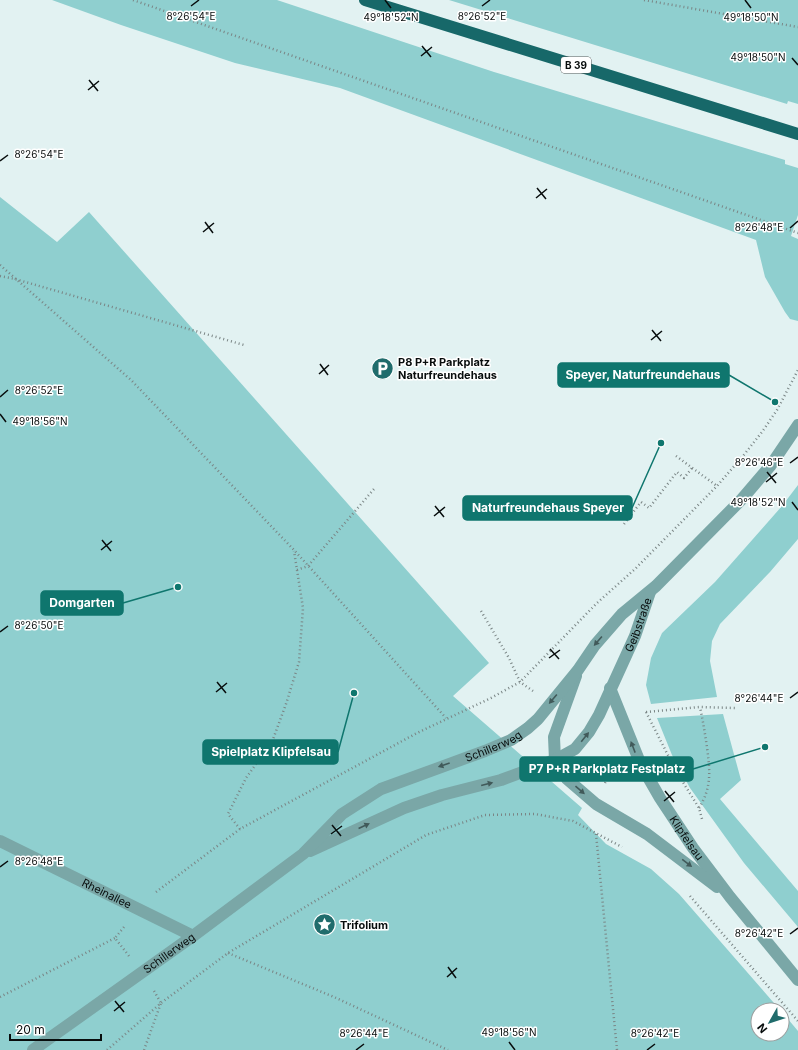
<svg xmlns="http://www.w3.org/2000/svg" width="798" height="1050" viewBox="0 0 798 1050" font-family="Inter,sans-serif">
<rect width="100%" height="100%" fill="#e2f2f2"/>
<!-- green -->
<path fill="#8fcfcf" d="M 52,0 L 277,0 L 494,72 L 785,160 L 785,164 L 798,168 L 798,215 L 791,236 L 798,239 L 798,321 L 790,319 L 785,312 L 765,277 L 756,240 L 340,88 L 235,63 L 121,25 Z
M 449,0 L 798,0 L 798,104 L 788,101 L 787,104 Z
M 0,197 L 57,242 L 89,212 L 489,663 L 453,696 L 582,808 L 578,815 L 606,844 L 651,869 L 679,894 L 780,1010 L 758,1010 L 758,1034 L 782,1034 L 782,1012 L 798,1031 L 798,1050 L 0,1050 Z
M 798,485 L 798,539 L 770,572 L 720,624 L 712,641 L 710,661 L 717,697 L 651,704 L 646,685 L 651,658 L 662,633 L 715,582 L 782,506 Z
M 723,714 L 741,780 L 720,799 L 798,891 L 798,927 L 744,863 L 690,788 L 672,755 L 657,718 Z"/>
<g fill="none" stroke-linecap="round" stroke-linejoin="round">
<!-- path -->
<path stroke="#7a8585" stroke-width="2.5" stroke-dasharray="1 3" stroke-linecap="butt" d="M 133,0 L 798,233
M 644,0 L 798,27
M 0,265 L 131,380 L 294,550 L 446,718
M 0,276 L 15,279 L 244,345
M 676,456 L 717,486
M 624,524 L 641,502 L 649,508 L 677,472 L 684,478 L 692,468
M 297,570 L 308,566 L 374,489
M 481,611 L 509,658 L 520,682 L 533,691
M 646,712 L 676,771 L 699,808 L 702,819
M 646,712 L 700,707 L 735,708
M 605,783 L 615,762
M 699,808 C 712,787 710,771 707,747 C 705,734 703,721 700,707
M 240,829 L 228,814 L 246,778 L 272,742 L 286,704 L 299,662 L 303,608 L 294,551
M 596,834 L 617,1050
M 156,892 L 240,829 L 417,733 L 491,698 L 520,682 L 597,603 L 635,569 L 717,486 L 743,456 L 762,432 L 777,410 L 798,370
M 690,896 L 798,1021
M 124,927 L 115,938 L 129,956
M 228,953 L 334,997 L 448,1050
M 154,991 L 161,1003
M 0,997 L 115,938
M 107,1050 L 161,1003 L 228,953 L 426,835 L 485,815 L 535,814 L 573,821 L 622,847
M 144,1050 L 161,1003"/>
<!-- minor -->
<g stroke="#7aa7a7" stroke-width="12">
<path id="s1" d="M 610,688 L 641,765 L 660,798 L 693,848 L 730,897 L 798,980"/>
<path d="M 555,760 L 567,779 L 596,804 L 647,834 L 717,887"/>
<path d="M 555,760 L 554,737 L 576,676"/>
<path id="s2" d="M 0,841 L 193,936"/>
<path id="s3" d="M 310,851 L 404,808 L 442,795 L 501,780 L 555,760 L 575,749 L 589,732 L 599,715 L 635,636 L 650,592"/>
<path id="s4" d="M 33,1050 L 193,936 L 303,854 L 342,814 L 381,789 L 485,751 L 511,740 L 528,728 L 538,719 L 578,670 L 595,645 L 622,614 L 656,586 L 742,499 L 771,465 L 798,425"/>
</g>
<!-- major -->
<path stroke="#176869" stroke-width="12" d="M 365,0 L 798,134"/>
</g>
<!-- one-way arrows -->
<defs><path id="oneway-solid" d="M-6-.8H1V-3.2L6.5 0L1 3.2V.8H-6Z"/></defs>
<g fill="#415a5a">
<use href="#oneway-solid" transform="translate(598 641) rotate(131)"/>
<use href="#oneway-solid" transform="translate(553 699) rotate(130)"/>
<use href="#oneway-solid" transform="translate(585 737) rotate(-51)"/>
<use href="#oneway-solid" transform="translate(633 747) rotate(-111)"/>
<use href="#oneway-solid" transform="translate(444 765) rotate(161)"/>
<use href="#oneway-solid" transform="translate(487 784) rotate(-14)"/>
<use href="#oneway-solid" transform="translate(580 790) rotate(41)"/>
<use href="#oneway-solid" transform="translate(364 826) rotate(-25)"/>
<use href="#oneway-solid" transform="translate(687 863) rotate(37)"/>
</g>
<!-- ticks -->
<path fill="none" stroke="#080d0d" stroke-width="1.5" d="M 385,0 L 391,8M 745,0 L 751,8M 191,6 L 199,0M 482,6 L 490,0M 422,46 L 431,57M 421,56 L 432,47M 792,58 L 798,65M 89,80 L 98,91M 88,90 L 99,81M 0,161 L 8,155M 537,188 L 546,199M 536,198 L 547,189M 205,222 L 213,233M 790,228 L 798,221M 203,232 L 214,223M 652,330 L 661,341M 651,340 L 662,331M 320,364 L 328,375M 319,374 L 329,365M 0,397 L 8,390M 0,414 L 6,422M 790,463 L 798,457M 767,472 L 776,483M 766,482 L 777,473M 792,502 L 798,510M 435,506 L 444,517M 434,516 L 445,507M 102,540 L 111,551M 101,550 L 112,541M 0,632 L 8,626M 550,649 L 559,659M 549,658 L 560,650M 217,682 L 226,693M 216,692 L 227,683M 790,698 L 798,692M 665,791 L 674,802M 664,801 L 675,792M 332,825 L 341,836M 331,834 L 342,826M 0,867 L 8,861M 790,934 L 798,928M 448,967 L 456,978M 447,977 L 457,968M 115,1001 L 124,1012M 114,1011 L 125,1002M 509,1042 L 515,1050M 356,1050 L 364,1044M 647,1050 L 655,1044"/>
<!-- icons -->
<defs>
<symbol id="parking-disc" viewBox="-11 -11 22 22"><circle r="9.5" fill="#206c6c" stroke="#fff"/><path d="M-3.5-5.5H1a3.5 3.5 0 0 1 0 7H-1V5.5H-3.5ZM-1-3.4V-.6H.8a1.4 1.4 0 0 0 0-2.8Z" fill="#fff"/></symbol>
<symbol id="sight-disc" viewBox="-11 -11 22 22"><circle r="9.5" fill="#206c6c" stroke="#fff"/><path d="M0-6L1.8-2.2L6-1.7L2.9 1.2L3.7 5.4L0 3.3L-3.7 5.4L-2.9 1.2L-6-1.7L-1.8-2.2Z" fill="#fff"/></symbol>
</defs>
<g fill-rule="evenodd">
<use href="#parking-disc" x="370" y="356" width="25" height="25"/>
<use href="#sight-disc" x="312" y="912" width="25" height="25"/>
</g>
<g text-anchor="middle" stroke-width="3" stroke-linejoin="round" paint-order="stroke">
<!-- shield labels -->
<rect fill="#fff" stroke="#525656" stroke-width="1" x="561" y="57" width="30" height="16" rx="3"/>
<g font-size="10" font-weight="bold" fill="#080d0d">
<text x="576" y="69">B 39</text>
</g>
<!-- poi labels -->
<g font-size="11" font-weight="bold" fill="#080d0d" stroke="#fff" text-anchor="start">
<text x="398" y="366">P8 P+R Parkplatz<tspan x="398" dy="13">Naturfreundehaus</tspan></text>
<text x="340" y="929">Trifolium</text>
</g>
<!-- street labels -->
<g font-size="11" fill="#080d0d" stroke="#fff">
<text dy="4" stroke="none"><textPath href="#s3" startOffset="425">Geibstraße</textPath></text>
<text dy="4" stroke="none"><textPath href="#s4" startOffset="556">Schillerweg</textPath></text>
<text dy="4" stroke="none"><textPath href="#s1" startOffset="169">Klipfelsau</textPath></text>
<text dy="4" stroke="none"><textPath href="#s2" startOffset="119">Rheinallee</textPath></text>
<text dy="4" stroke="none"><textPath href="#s4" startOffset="167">Schillerweg</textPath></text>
</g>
</g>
<g font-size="10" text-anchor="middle" fill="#080d0d" stroke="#fff" stroke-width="3" stroke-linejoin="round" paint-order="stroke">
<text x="191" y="20">8°26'54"E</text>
<text x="482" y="20">8°26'52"E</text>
<text x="391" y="21">49°18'52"N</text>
<text x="751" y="21">49°18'50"N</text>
<text x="758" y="61">49°18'50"N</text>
<text x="39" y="158">8°26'54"E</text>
<text x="759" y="231">8°26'48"E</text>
<text x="39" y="394">8°26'52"E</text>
<text x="40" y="425">49°18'56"N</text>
<text x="759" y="466">8°26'46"E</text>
<text x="758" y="506">49°18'52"N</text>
<text x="39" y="629">8°26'50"E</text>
<text x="759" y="702">8°26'44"E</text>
<text x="39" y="865">8°26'48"E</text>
<text x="759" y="937">8°26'42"E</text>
<text x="509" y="1036">49°18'56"N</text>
<text x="364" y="1037">8°26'44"E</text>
<text x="655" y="1037">8°26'42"E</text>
</g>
<!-- callouts -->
<path fill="none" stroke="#0f766e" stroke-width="1.5" d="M775 402L729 375M661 443L632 508M178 587L123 603M354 693L338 752M765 747L693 769"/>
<g fill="#0f766e" stroke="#fff" stroke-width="1.5">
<circle cx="775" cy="402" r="4"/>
<circle cx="661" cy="443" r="4"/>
<circle cx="178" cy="587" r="4"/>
<circle cx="354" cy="693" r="4"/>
<circle cx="765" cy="747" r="4"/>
</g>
<g fill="#0f766e" stroke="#0f766e" stroke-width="1.5">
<rect x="558" y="363" width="171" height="24" rx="4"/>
<rect x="463" y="496" width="169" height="24" rx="4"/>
<rect x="41" y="591" width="82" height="24" rx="4"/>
<rect x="203" y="740" width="135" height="24" rx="4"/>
<rect x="520" y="757" width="173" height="24" rx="4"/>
</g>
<g font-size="12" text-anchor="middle" font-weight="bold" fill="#fff">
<text x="643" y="379">Speyer, Naturfreundehaus</text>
<text x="548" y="512">Naturfreundehaus Speyer</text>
<text x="82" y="607">Domgarten</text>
<text x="271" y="756">Spielplatz Klipfelsau</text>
<text x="607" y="773">P7 P+R Parkplatz Festplatz</text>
</g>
<!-- north arrow -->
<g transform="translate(770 1022) rotate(231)"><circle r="19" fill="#ffffff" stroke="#9c9e9e"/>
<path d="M0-3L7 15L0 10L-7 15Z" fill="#206c6c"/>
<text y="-6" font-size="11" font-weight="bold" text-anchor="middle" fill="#080d0d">N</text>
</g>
<!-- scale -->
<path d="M10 1034v6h91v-6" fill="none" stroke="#080d0d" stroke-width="2"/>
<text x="16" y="1034" font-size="12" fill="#080d0d" stroke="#ffffff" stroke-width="3" paint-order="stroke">20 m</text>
</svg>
